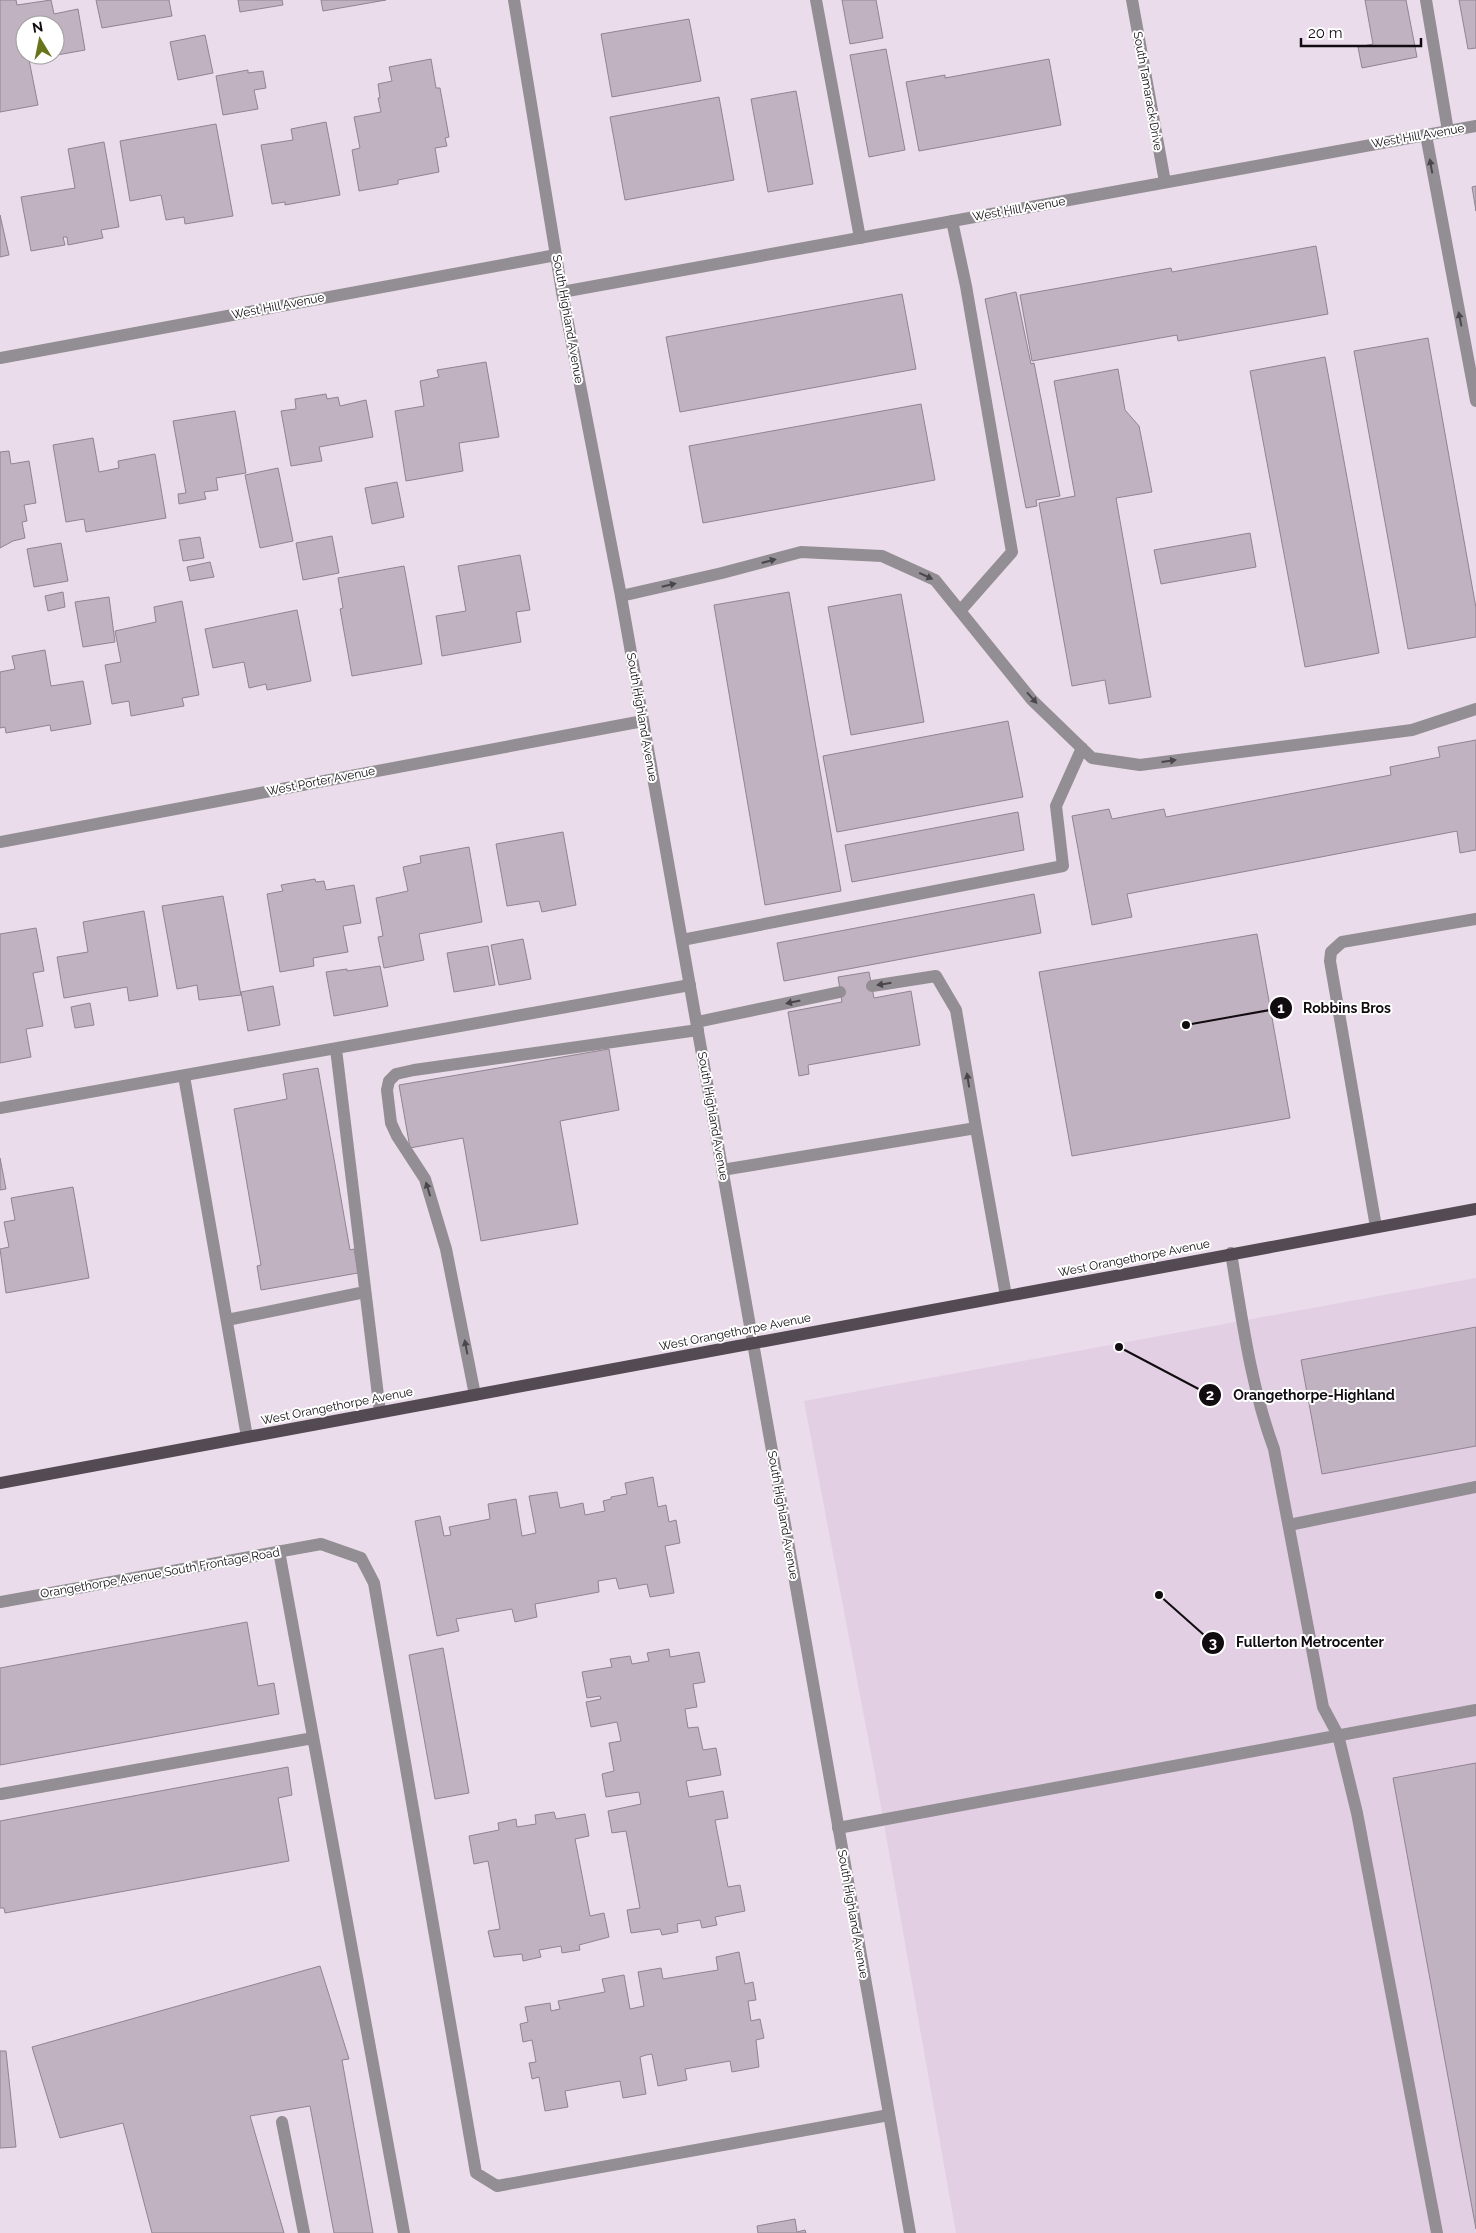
<svg xmlns="http://www.w3.org/2000/svg" width="1476" height="2233" viewBox="0 0 1476 2233" font-family="Raleway,sans-serif">
<rect width="100%" height="100%" fill="#eadcea"/>
<!-- built -->
<path fill="#e3cfe3" d="M 1476,1278 L 1476,2233 L 956,2233 L 878,1790 L 804,1401 Z"/>
<!-- building -->
<path fill="#c0b2c0" stroke="#918491" fill-rule="evenodd" d="M 0,0 L 16,0 L 17,5 L 51,0 L 54,14 L 78,9 L 85,50 L 29,60 L 38,105 L 0,112 ZM 25,25 L 55,25 L 55,55 L 25,55 Z
M 96,0 L 169,0 L 172,16 L 102,28 Z
M 238,0 L 282,0 L 283,5 L 240,12 Z
M 321,0 L 386,0 L 323,11 Z
M 842,0 L 876,0 L 883,38 L 850,44 Z
M 1365,0 L 1406,0 L 1417,57 L 1362,68 L 1358,47 L 1373,44 Z
M 1459,0 L 1476,0 L 1476,48 L 1468,49 Z
M 689,19 L 701,81 L 612,97 L 601,34 Z
M 205,35 L 213,73 L 178,80 L 170,42 Z
M 886,49 L 905,150 L 869,157 L 850,55 Z
M 431,59 L 436,88 L 440,88 L 449,137 L 445,138 L 447,146 L 435,148 L 439,172 L 398,180 L 398,184 L 359,191 L 352,150 L 360,148 L 354,117 L 381,112 L 378,98 L 380,98 L 378,84 L 392,81 L 389,67 Z
M 1049,59 L 1061,125 L 919,151 L 906,82 L 945,75 L 945,78 Z
M 248,70 L 248,73 L 263,71 L 266,88 L 254,90 L 258,109 L 223,115 L 216,76 Z
M 796,91 L 813,184 L 768,192 L 751,99 Z
M 719,97 L 734,180 L 625,200 L 610,117 Z
M 326,122 L 340,195 L 285,205 L 285,202 L 272,204 L 261,145 L 293,140 L 291,129 Z
M 216,124 L 233,216 L 185,224 L 184,217 L 166,220 L 161,195 L 130,201 L 120,141 Z
M 104,142 L 119,227 L 101,230 L 103,238 L 68,245 L 67,237 L 63,237 L 65,245 L 31,251 L 21,197 L 75,188 L 68,149 Z
M 1476,186 L 1476,211 L 1472,187 Z
M 0,215 L 9,255 L 0,257 Z
M 1316,246 L 1328,314 L 1178,341 L 1177,335 L 1032,361 L 1020,295 L 1171,268 L 1172,272 Z
M 1016,292 L 1031,364 L 1034,363 L 1060,496 L 1036,500 L 1037,506 L 1026,508 L 985,299 Z
M 902,294 L 916,369 L 680,412 L 666,337 Z
M 1428,338 L 1476,608 L 1476,637 L 1408,649 L 1354,351 Z
M 1325,357 L 1379,653 L 1305,667 L 1250,371 Z
M 486,362 L 499,437 L 459,443 L 463,471 L 406,481 L 395,411 L 424,406 L 420,381 L 439,377 L 437,370 Z
M 1118,369 L 1125,410 L 1139,426 L 1152,492 L 1116,498 L 1151,697 L 1109,704 L 1105,680 L 1072,686 L 1039,503 L 1075,496 L 1054,381 Z
M 326,394 L 327,399 L 338,397 L 340,406 L 366,400 L 373,437 L 319,447 L 322,461 L 291,466 L 281,411 L 296,409 L 295,399 Z
M 921,404 L 935,480 L 703,523 L 689,446 Z
M 235,411 L 246,473 L 216,478 L 218,490 L 204,492 L 206,499 L 179,504 L 178,494 L 186,493 L 173,421 Z
M 93,438 L 99,472 L 119,468 L 118,461 L 155,454 L 166,518 L 86,532 L 84,519 L 66,522 L 53,445 Z
M 9,451 L 11,464 L 29,461 L 36,503 L 24,505 L 27,521 L 22,522 L 25,538 L 13,541 L 0,548 L 0,452 Z
M 278,468 L 293,541 L 260,548 L 245,475 Z
M 397,482 L 404,517 L 372,524 L 365,488 Z
M 1250,533 L 1256,567 L 1161,584 L 1154,550 Z
M 332,536 L 339,573 L 303,580 L 296,543 Z
M 200,537 L 204,558 L 183,561 L 179,540 Z
M 61,543 L 68,581 L 34,587 L 27,549 Z
M 520,555 L 530,610 L 516,612 L 521,642 L 442,656 L 436,616 L 466,611 L 458,566 Z
M 210,562 L 214,577 L 190,581 L 187,567 Z
M 404,566 L 422,664 L 352,676 L 340,609 L 343,608 L 338,578 Z
M 63,592 L 65,607 L 48,611 L 45,596 Z
M 789,592 L 841,891 L 765,905 L 714,605 Z
M 901,594 L 924,722 L 851,735 L 828,607 Z
M 109,597 L 115,642 L 83,647 L 75,602 Z
M 182,601 L 199,695 L 182,698 L 184,706 L 131,716 L 129,701 L 112,704 L 105,665 L 121,662 L 115,631 L 156,622 L 154,607 Z
M 297,610 L 311,681 L 267,690 L 266,684 L 249,688 L 244,662 L 213,668 L 205,629 Z
M 45,650 L 51,686 L 83,681 L 91,724 L 51,731 L 50,725 L 6,733 L 5,727 L 0,728 L 0,672 L 15,669 L 12,656 Z
M 1008,721 L 1023,797 L 837,832 L 823,756 Z
M 1476,740 L 1476,850 L 1460,853 L 1457,831 L 1127,894 L 1132,917 L 1092,925 L 1072,816 L 1109,809 L 1112,819 L 1164,809 L 1166,817 L 1391,775 L 1390,767 L 1440,757 L 1438,747 Z
M 1018,812 L 1024,850 L 852,882 L 845,845 Z
M 563,832 L 576,905 L 542,912 L 539,901 L 507,906 L 496,844 Z
M 469,847 L 482,922 L 419,934 L 424,960 L 384,968 L 378,937 L 383,936 L 376,898 L 408,891 L 403,867 L 421,863 L 420,856 Z
M 315,879 L 316,882 L 324,881 L 326,890 L 354,885 L 361,923 L 343,926 L 348,952 L 313,958 L 314,966 L 280,972 L 267,894 L 283,891 L 281,885 Z
M 1034,894 L 1041,933 L 784,981 L 777,943 Z
M 223,896 L 241,995 L 199,1000 L 197,985 L 177,989 L 162,906 Z
M 144,911 L 158,996 L 129,1001 L 127,987 L 64,998 L 57,957 L 88,952 L 83,922 Z
M 36,928 L 44,971 L 33,973 L 43,1026 L 26,1029 L 31,1057 L 0,1063 L 0,934 Z
M 1257,934 L 1290,1118 L 1072,1156 L 1039,972 Z
M 523,939 L 531,979 L 499,985 L 491,945 Z
M 488,946 L 495,985 L 454,992 L 447,953 Z
M 380,966 L 388,1006 L 334,1016 L 326,972 L 347,969 L 347,971 Z
M 869,972 L 874,998 L 911,991 L 920,1045 L 808,1065 L 809,1074 L 799,1076 L 788,1012 L 842,1002 L 838,977 Z
M 273,986 L 280,1025 L 248,1031 L 241,992 Z
M 90,1003 L 94,1025 L 75,1028 L 71,1007 Z
M 609,1049 L 619,1110 L 560,1121 L 578,1224 L 481,1241 L 463,1138 L 410,1148 L 399,1085 Z
M 318,1068 L 350,1250 L 354,1249 L 358,1273 L 261,1290 L 257,1266 L 261,1265 L 234,1109 L 287,1099 L 283,1074 Z
M 0,1158 L 6,1189 L 0,1190 Z
M 73,1187 L 89,1278 L 6,1293 L 0,1249 L 9,1247 L 4,1222 L 15,1220 L 11,1198 Z
M 1476,1327 L 1476,1446 L 1322,1474 L 1301,1360 Z
M 653,1477 L 658,1507 L 666,1505 L 669,1522 L 676,1520 L 680,1543 L 665,1546 L 674,1593 L 650,1597 L 647,1584 L 619,1589 L 616,1578 L 598,1581 L 599,1592 L 535,1604 L 537,1617 L 515,1622 L 512,1609 L 456,1619 L 459,1631 L 437,1636 L 415,1521 L 440,1516 L 444,1536 L 451,1535 L 449,1527 L 490,1519 L 488,1504 L 516,1499 L 522,1536 L 536,1533 L 529,1496 L 557,1492 L 560,1508 L 583,1503 L 585,1515 L 605,1511 L 603,1501 L 611,1499 L 611,1497 L 627,1494 L 625,1483 Z
M 247,1622 L 258,1686 L 274,1683 L 279,1714 L 0,1765 L 0,1668 Z
M 443,1648 L 469,1793 L 435,1799 L 409,1655 Z
M 669,1649 L 670,1657 L 699,1652 L 705,1682 L 693,1684 L 697,1707 L 685,1709 L 688,1728 L 698,1727 L 703,1750 L 716,1748 L 721,1775 L 686,1781 L 689,1797 L 723,1791 L 728,1818 L 715,1820 L 728,1887 L 740,1885 L 745,1911 L 715,1917 L 717,1925 L 702,1928 L 700,1920 L 677,1924 L 678,1932 L 662,1935 L 660,1929 L 631,1933 L 627,1910 L 640,1908 L 626,1831 L 612,1833 L 608,1811 L 641,1804 L 639,1792 L 606,1797 L 602,1774 L 614,1771 L 609,1743 L 621,1741 L 617,1722 L 591,1727 L 586,1702 L 601,1699 L 600,1696 L 587,1698 L 582,1672 L 612,1667 L 610,1659 L 630,1656 L 632,1664 L 649,1661 L 647,1653 Z
M 1476,1763 L 1476,2229 L 1393,1778 Z
M 288,1767 L 292,1795 L 278,1798 L 289,1861 L 5,1913 L 4,1908 L 0,1908 L 0,1821 Z
M 554,1812 L 556,1819 L 585,1814 L 589,1836 L 575,1839 L 590,1916 L 604,1913 L 609,1937 L 579,1945 L 580,1950 L 562,1953 L 561,1946 L 539,1950 L 541,1957 L 523,1961 L 522,1954 L 494,1957 L 488,1931 L 500,1929 L 488,1861 L 474,1864 L 469,1836 L 499,1830 L 498,1823 L 516,1819 L 517,1827 L 536,1824 L 535,1815 Z
M 739,1952 L 745,1984 L 753,1982 L 756,2000 L 748,2001 L 751,2021 L 760,2019 L 764,2038 L 756,2040 L 759,2067 L 732,2072 L 730,2061 L 685,2069 L 687,2080 L 658,2086 L 652,2054 L 646,2055 L 640,2057 L 646,2094 L 623,2098 L 620,2081 L 565,2091 L 568,2107 L 545,2111 L 539,2077 L 532,2079 L 529,2063 L 536,2062 L 532,2040 L 523,2042 L 520,2024 L 528,2022 L 525,2007 L 550,2003 L 551,2011 L 560,2009 L 558,2001 L 605,1992 L 602,1979 L 624,1975 L 630,2009 L 644,2006 L 638,1972 L 661,1968 L 663,1979 L 718,1970 L 716,1957 Z
M 320,1966 L 349,2059 L 342,2060 L 373,2233 L 334,2233 L 310,2106 L 250,2116 L 284,2233 L 152,2233 L 123,2123 L 60,2138 L 32,2047 Z
M 0,2051 L 6,2051 L 16,2147 L 0,2148 Z
M 795,2219 L 797,2232 L 805,2230 L 806,2233 L 758,2233 L 757,2226 Z"/>
<g fill="none" stroke-linecap="round" stroke-linejoin="round">
<!-- service -->
<path stroke="#938e93" stroke-width="12" d="M 816,0 L 860,238
M 1426,0 L 1448,131
M 1426,135 L 1476,401
M 952,221 L 966,286 L 1012,552 L 960,611
M 621,596 L 722,573 L 801,552 L 882,556 L 935,580 L 1032,700 L 1092,758 L 1140,765 L 1412,730 L 1476,709
M 682,940 L 1063,866 L 1056,806 L 1082,748
M 872,986 L 936,976 L 956,1010 L 976,1128
M 697,1022 L 840,992
M 336,1049 L 380,1412
M 184,1076 L 247,1437
M 0,1108 L 690,985
M 722,1170 L 976,1128 L 1006,1296
M 1376,1227 L 1330,961 L 1331,952 L 1342,942 L 1476,919
M 1231,1253 C 1242,1319 1251,1387 1274,1449 L 1323,1707 L 1338,1735 L 1357,1813 L 1437,2233
M 227,1320 L 365,1292
M 475,1395 L 446,1249 L 425,1179 L 397,1136 L 391,1123 L 387,1090 L 389,1081 L 396,1074 L 414,1070 L 698,1030
M 1289,1525 L 1476,1487
M 279,1551 L 404,2233
M 0,1602 L 321,1544 L 361,1558 L 374,1583 L 476,2173 L 497,2186 L 889,2115
M 1,1794 L 313,1738
M 838,1828 L 1476,1710
M 282,2122 L 304,2233"/>
<!-- minor -->
<path stroke="#938e93" stroke-width="12" d="M 1132,0 L 1165,182
M 562,292 L 1476,126
M 0,358 L 556,255
M 0,842 L 643,721
M 753,1343 L 910,2233"/>
<!-- tertiary -->
<path stroke="#938e93" stroke-width="12" d="M 514,0 L 562,292 L 621,596 L 753,1343"/>
<!-- primary -->
<path stroke="#544a54" stroke-width="12" d="M 0,1483 L 1476,1209"/>
</g>
<!-- one-way arrows -->
<defs><path id="oneway-solid" d="M-6-.8H1V-3.2L6.5 0L1 3.2V.8H-6Z" transform="scale(1.25)"/></defs>
<g fill="#4b464b">
<use href="#oneway-solid" transform="translate(1431 166) rotate(-100)"/>
<use href="#oneway-solid" transform="translate(1460 319) rotate(-101)"/>
<use href="#oneway-solid" transform="translate(769 561) rotate(-15)"/>
<use href="#oneway-solid" transform="translate(926 576) rotate(25)"/>
<use href="#oneway-solid" transform="translate(669 585) rotate(-13)"/>
<use href="#oneway-solid" transform="translate(1032 698) rotate(48)"/>
<use href="#oneway-solid" transform="translate(1169 761) rotate(-8)"/>
<use href="#oneway-solid" transform="translate(884 984) rotate(171)"/>
<use href="#oneway-solid" transform="translate(793 1002) rotate(168)"/>
<use href="#oneway-solid" transform="translate(968 1080) rotate(-99)"/>
<use href="#oneway-solid" transform="translate(428 1189) rotate(-107)"/>
<use href="#oneway-solid" transform="translate(466 1347) rotate(-101)"/>
</g>
<g text-anchor="middle" stroke-width="4" stroke-linejoin="round" paint-order="stroke">
<!-- street labels -->
<g font-size="12" fill="#100c10" stroke="#fff">
<text transform="translate(1148 91) rotate(80)" y="4">South Tamarack Drive</text>
<text transform="translate(1418 136) rotate(-10)" y="4">West Hill Avenue</text>
<text transform="translate(1019 209) rotate(-10)" y="4">West Hill Avenue</text>
<text transform="translate(278 306) rotate(-11)" y="4">West Hill Avenue</text>
<text transform="translate(568 319) rotate(80)" y="4">South Highland Avenue</text>
<text transform="translate(642 717) rotate(80)" y="4">South Highland Avenue</text>
<text transform="translate(321 781) rotate(-11)" y="4">West Porter Avenue</text>
<text transform="translate(713 1116) rotate(80)" y="4">South Highland Avenue</text>
<text transform="translate(1134 1258) rotate(-11)" y="4">West Orangethorpe Avenue</text>
<text transform="translate(735 1332) rotate(-11)" y="4">West Orangethorpe Avenue</text>
<text transform="translate(337 1406) rotate(-11)" y="4">West Orangethorpe Avenue</text>
<text transform="translate(783 1515) rotate(80)" y="4">South Highland Avenue</text>
<text transform="translate(160 1573) rotate(-10)" y="4">Orangethorpe Avenue South Frontage Road</text>
<text transform="translate(853 1914) rotate(80)" y="4">South Highland Avenue</text>
</g>
</g>
<!-- callouts -->
<path fill="none" stroke="#100c10" stroke-width="2" d="M1186 1025L1281 1008M1119 1347L1210 1395M1159 1595L1213 1643"/>
<g fill="#100c10" stroke="#fff" stroke-width="2">
<circle cx="1186" cy="1025" r="5"/>
<circle cx="1119" cy="1347" r="5"/>
<circle cx="1159" cy="1595" r="5"/>
<circle cx="1281" cy="1008" r="12"/>
<circle cx="1210" cy="1395" r="12"/>
<circle cx="1213" cy="1643" r="12"/>
</g>
<g font-size="15" text-anchor="middle" font-weight="bold" fill="#fff">
<text x="1281" y="1013">1</text>
<text x="1210" y="1400">2</text>
<text x="1213" y="1648">3</text>
</g>
<g font-size="14" text-anchor="middle" font-weight="bold" fill="#100c10" stroke="#fff" stroke-width="4" stroke-linejoin="round" paint-order="stroke">
<text x="1347" y="1013">Robbins Bros</text>
<text x="1314" y="1400">Orangethorpe-Highland</text>
<text x="1310" y="1647">Fullerton Metrocenter</text>
</g>
<!-- north arrow -->
<g transform="translate(40 40) rotate(350)"><circle r="24" fill="#ffffff" stroke="#9f9e9f"/>
<path d="M0-4L9 19L0 12L-9 19Z" fill="#69731c"/>
<text y="-8" font-size="14" font-weight="bold" text-anchor="middle" fill="#100c10">N</text>
</g>
<!-- scale -->
<path d="M1301 38v8h120v-8" fill="none" stroke="#100c10" stroke-width="2.5"/>
<text x="1308" y="38" font-size="15" fill="#100c10" stroke="#ffffff" stroke-width="4" paint-order="stroke">20 m</text>
</svg>
